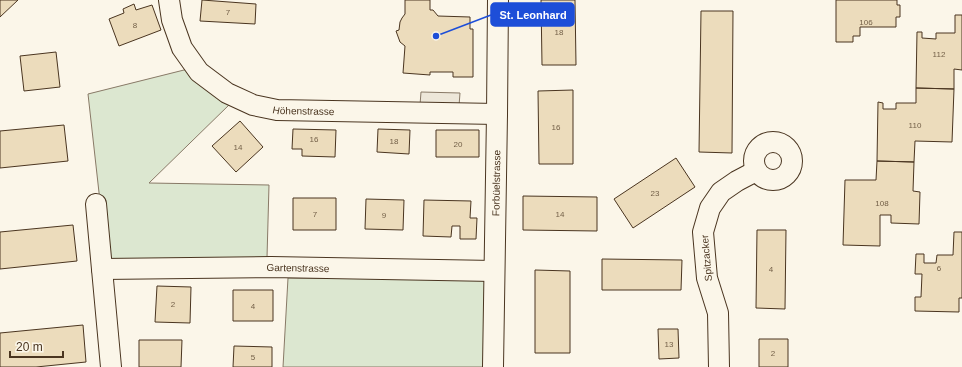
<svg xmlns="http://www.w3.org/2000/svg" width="962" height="367" viewBox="0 0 962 367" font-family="Arial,sans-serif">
<rect width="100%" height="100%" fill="#fbf6e9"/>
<!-- green -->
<path fill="#dce7d0" stroke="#887966" d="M 188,69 L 230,104 L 149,183 L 269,185 L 267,258 L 107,264 L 88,94 Z
M 288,278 L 486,279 L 486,367 L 283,367 Z"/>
<!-- parking -->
<path fill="#ede7d9" stroke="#887966" d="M 421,92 L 460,93 L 459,106 L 420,105 Z"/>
<!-- building -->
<path fill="#ecdcbc" stroke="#4a3520" d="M 0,0 L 18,0 L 0,17 Z
M 202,0 L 256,4 L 255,24 L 200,21 Z
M 405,0 L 430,0 L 430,10 L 433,10 L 438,16 L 470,17 L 470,29 L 473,29 L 473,77 L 453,77 L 453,72 L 430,72 L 430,75 L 403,73 L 405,46 L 400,42 L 396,31 L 399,30 L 400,22 L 402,18 L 405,14 Z
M 541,0 L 575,0 L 576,65 L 542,65 Z
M 836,0 L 897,0 L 897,5 L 900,5 L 900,17 L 896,17 L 896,27 L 860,27 L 860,36 L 853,36 L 853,42 L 836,42 Z
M 134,4 L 136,10 L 152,5 L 161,30 L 119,46 L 109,19 L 124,13 L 123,9 Z
M 701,11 L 733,11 L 732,153 L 699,152 Z
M 955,15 L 962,15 L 962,70 L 954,69 L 954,89 L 916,88 L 917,32 L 922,32 L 922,38 L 936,39 L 936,33 L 955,33 Z
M 56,52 L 60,87 L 24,91 L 20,56 Z
M 916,88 L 954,89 L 952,142 L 915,141 L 914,162 L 877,161 L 878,102 L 883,103 L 883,109 L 896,109 L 896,103 L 916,103 Z
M 573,90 L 573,164 L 539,164 L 538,91 Z
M 240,121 L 263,147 L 236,172 L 212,146 Z
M 64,125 L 68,161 L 0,168 L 0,131 Z
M 293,129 L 336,130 L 335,157 L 302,156 L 302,149 L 292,149 Z
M 378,129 L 410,130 L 409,154 L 377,152 Z
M 436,130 L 479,130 L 479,157 L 436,157 Z
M 676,158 L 695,187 L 633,228 L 614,199 Z
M 877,161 L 914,162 L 913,191 L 920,192 L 919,224 L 891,223 L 891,215 L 880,215 L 880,246 L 843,245 L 845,180 L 876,180 Z
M 523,196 L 597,197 L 597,231 L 523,230 Z
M 293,198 L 336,198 L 336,230 L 293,230 Z
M 366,199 L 404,200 L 403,230 L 365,229 Z
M 424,200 L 471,201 L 470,218 L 477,218 L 476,239 L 460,239 L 460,226 L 452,226 L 451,237 L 423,236 Z
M 73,225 L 77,261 L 0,269 L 0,232 Z
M 757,230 L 786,230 L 785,309 L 756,308 Z
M 954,232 L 962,232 L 962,298 L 959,298 L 959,312 L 915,311 L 915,297 L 921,297 L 922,274 L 915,274 L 916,254 L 924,254 L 924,263 L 936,263 L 937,255 L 953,255 Z
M 602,259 L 682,260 L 681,290 L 602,290 Z
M 535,270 L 570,271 L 570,353 L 535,353 Z
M 157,286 L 191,287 L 190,323 L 155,322 Z
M 233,290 L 273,290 L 273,321 L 233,321 Z
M 83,325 L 86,362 L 36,367 L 0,367 L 0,333 Z
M 658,329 L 678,329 L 679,358 L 659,359 Z
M 759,339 L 788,339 L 788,367 L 759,367 Z
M 139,340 L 182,340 L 181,367 L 139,367 Z
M 234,346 L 272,347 L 272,367 L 233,367 Z"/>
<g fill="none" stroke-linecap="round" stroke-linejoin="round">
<defs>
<g id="minor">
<path id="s1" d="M 169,0 L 172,20 L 182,48 L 199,72 L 227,93 L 253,105 L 277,110 L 497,114"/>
<circle cx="773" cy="161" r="19"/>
<path d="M 96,204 L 111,367"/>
<path id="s2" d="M 102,269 L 271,267 L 494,271"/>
<path id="s3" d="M 493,367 L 497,114 L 498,0"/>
<path d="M 719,367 L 718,313 L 707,278 L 703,232 L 710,208 L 721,192 L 737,181 L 756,171"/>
</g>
</defs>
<!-- minor casing -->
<use href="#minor" stroke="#4a3520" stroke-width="22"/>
<!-- minor -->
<use href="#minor" stroke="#fbf6e9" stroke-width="20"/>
</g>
<g text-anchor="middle" stroke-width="3" stroke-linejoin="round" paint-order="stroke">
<!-- number labels -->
<g font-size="8" fill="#725f47">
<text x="228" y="15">7</text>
<text x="866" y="25">106</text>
<text x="135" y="28">8</text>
<text x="559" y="35">18</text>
<text x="939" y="57">112</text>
<text x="915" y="128">110</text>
<text x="556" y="130">16</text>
<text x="314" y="142">16</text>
<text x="394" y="144">18</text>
<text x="458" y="147">20</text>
<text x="238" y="150">14</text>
<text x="655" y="196">23</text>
<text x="882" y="206">108</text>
<text x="315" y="217">7</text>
<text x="560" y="217">14</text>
<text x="384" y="218">9</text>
<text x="939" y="271">6</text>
<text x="771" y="272">4</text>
<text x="173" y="307">2</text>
<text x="253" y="309">4</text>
<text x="669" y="347">13</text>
<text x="773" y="356">2</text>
<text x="253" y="360">5</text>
</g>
<!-- street labels -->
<g font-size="10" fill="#4a3520" stroke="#fbf6e9">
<text dy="4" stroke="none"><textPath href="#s1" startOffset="194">Höhenstrasse</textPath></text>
<text dy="4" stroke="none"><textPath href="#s3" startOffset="184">Forbüelstrasse</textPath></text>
<text transform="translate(706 258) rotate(-95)" y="4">Spitzacker</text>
<text dy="4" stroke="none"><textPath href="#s2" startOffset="196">Gartenstrasse</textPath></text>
</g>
</g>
<!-- callouts -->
<path fill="none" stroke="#1d4ed8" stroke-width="1.5" d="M436 36L491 15"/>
<circle fill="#1d4ed8" stroke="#fbf6e9" stroke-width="1.5" cx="436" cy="36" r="4"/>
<rect fill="#1d4ed8" stroke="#1d4ed8" stroke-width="1.5" x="491" y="3" width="83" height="23" rx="4"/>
<g font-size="11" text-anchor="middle" font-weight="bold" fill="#fff">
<text x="533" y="19">St. Leonhard</text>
</g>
<!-- scale -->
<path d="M10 351v6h53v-6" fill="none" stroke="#4a3520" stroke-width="2"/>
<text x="16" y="351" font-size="12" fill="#4a3520" stroke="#fbf6e9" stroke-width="3" paint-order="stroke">20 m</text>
</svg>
